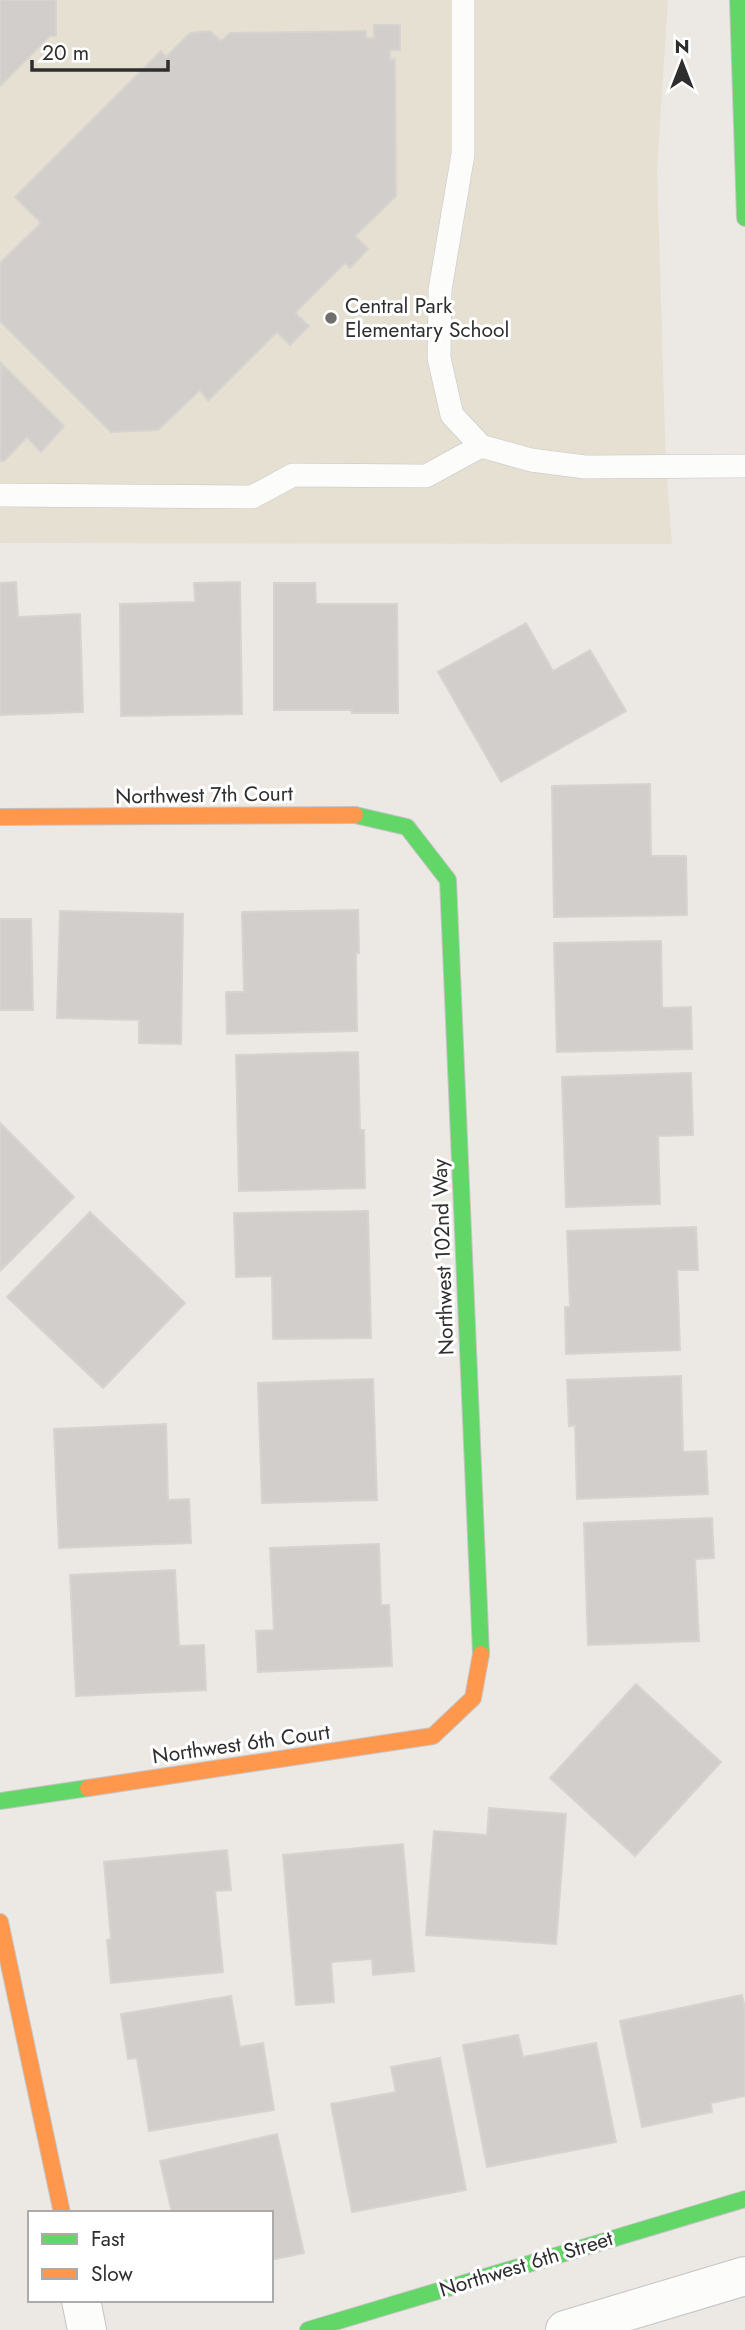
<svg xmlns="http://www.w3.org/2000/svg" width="745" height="2330" viewBox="0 0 745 2330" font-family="Jost,sans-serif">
<rect width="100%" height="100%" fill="#ece8e4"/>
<!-- education -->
<path fill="#e6e0d3" d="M 0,0 L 668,0 L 657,169 L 666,467 L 672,544 L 0,543 Z"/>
<!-- building -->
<path fill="#d1cecb" stroke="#d7d4d0" stroke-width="2" d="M 0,0 L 56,0 L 56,36 L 50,36 L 0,86 Z
M 374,25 L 400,25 L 400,50 L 390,50 L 390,60 L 395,59 L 396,196 L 355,236 L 368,249 L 350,268 L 345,263 L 295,313 L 309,326 L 290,345 L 277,332 L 208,401 L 200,390 L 158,430 L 111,432 L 0,321 L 0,263 L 41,223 L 15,197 L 161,51 L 166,57 L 190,33 L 210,31 L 221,41 L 230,33 L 366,31 L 366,38 L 374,38 Z
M 1,363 L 64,426 L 41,452 L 27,437 L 4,461 L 0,461 Z
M 16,582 L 18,617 L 80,614 L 83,712 L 0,715 L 0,583 Z
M 240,582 L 242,714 L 121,716 L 120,604 L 195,602 L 194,583 Z
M 274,583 L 315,583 L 316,604 L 397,604 L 398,713 L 352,713 L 352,710 L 274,710 Z
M 526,623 L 553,671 L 590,650 L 626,711 L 501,782 L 438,672 Z
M 650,784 L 651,856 L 686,856 L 687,915 L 554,917 L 552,786 Z
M 358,910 L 359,953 L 356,953 L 357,1031 L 227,1034 L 226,992 L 244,992 L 242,912 Z
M 60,911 L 183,914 L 181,1044 L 139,1043 L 139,1020 L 57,1018 Z
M 0,919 L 31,919 L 33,1010 L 0,1010 Z
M 661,941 L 662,1008 L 691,1007 L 692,1049 L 557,1052 L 554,943 Z
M 358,1052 L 360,1130 L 364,1130 L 365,1188 L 239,1191 L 236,1055 Z
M 691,1073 L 693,1135 L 658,1136 L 660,1204 L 566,1207 L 562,1077 Z
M 0,1123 L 74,1197 L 0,1271 Z
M 368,1211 L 371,1338 L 273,1339 L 272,1276 L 236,1277 L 234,1213 Z
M 90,1212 L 185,1303 L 103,1388 L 7,1297 Z
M 696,1227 L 698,1270 L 677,1270 L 680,1350 L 566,1354 L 565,1307 L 570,1307 L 567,1231 Z
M 681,1376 L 683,1452 L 706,1451 L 708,1494 L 577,1499 L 575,1425 L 569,1426 L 567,1380 Z
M 373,1379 L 377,1500 L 262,1503 L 258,1383 Z
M 166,1424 L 168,1500 L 189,1499 L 191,1543 L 59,1548 L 54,1429 Z
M 712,1518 L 714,1558 L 695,1559 L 699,1641 L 588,1645 L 584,1523 Z
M 379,1544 L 381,1605 L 389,1605 L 392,1666 L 258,1672 L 256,1631 L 274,1630 L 270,1548 Z
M 175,1570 L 179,1646 L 204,1645 L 206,1690 L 76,1696 L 70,1575 Z
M 636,1684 L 721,1762 L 635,1856 L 550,1778 Z
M 489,1808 L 566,1814 L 556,1944 L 426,1935 L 434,1831 L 487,1835 Z
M 403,1844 L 414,1971 L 373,1975 L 372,1959 L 331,1962 L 334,2002 L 296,2005 L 283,1855 Z
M 227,1850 L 231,1890 L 215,1891 L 223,1972 L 111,1983 L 107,1940 L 111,1939 L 104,1862 Z
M 742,1995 L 745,2008 L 745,2096 L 711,2103 L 712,2112 L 642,2127 L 620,2021 Z
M 231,1996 L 240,2047 L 263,2043 L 274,2110 L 149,2131 L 137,2058 L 128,2059 L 121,2014 Z
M 518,2035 L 523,2057 L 596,2043 L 616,2142 L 487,2167 L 463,2045 Z
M 440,2058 L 466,2190 L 352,2212 L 331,2104 L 396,2092 L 391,2067 Z
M 277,2134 L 304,2253 L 271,2260 L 271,2213 L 172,2213 L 160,2161 Z"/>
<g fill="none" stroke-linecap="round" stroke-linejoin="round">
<defs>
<path id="lane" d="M 463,0 L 463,154 L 440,290 L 439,358 L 452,415 L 481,446 L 531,460 L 585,467 L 745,466
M 0,495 L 252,497 L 293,475 L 426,476 L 481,446"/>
<path id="street" d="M 81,2300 L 87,2330
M 565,2330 L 745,2276"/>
<path id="fast" d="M 738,0 L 745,218
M 355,815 L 407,827 L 448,880 L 481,1654
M 0,1801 L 88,1788
M 308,2330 L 745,2199"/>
<path id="slow" d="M 0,817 L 355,815
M 88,1788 L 433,1736 L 473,1698 L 481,1654
M 0,1922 L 62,2213"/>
</defs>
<!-- lane casing -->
<use href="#lane" stroke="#c5c4c5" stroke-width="24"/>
<!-- street casing -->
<use href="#street" stroke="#c5c4c5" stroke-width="40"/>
<!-- fast casing -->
<use href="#fast" stroke="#c5c4c5" stroke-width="18"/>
<!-- slow casing -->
<use href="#slow" stroke="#c5c4c5" stroke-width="18"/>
<!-- lane -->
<use href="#lane" stroke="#fcfcfb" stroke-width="23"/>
<!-- street -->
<use href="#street" stroke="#fcfcfb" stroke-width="38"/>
<!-- fast -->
<use href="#fast" stroke="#63d668" stroke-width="16"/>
<!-- slow -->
<use href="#slow" stroke="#ff974d" stroke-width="16"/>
</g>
<!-- markers -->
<circle fill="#706f6e" stroke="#fff" stroke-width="2.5" cx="331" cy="318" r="7"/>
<g text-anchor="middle" stroke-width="6" stroke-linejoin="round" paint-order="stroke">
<!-- poi labels -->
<g font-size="21" fill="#2e2e2e" stroke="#fff" text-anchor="start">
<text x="345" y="313">Central Park<tspan x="345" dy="24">Elementary School</tspan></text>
</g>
<!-- street labels -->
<g font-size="21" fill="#2e2e2e" stroke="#fff">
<text transform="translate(204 795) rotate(-1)" y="7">Northwest 7th Court</text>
<text transform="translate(443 1257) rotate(-92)" y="7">Northwest 102nd Way</text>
<text transform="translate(241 1744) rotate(-8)" y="7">Northwest 6th Court</text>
<text transform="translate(526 2264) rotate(-17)" y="7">Northwest 6th Street</text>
</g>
</g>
<!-- legend -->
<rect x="28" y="2211" width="245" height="91" fill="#ffffff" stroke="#ababab" stroke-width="2"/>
<rect x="42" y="2234" width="35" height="10" fill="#63d668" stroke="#ababab" stroke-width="2"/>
<text x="91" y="2246" font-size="21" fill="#2e2e2e">Fast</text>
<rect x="42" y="2269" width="35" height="10" fill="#ff974d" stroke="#ababab" stroke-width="2"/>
<text x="91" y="2281" font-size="21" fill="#2e2e2e">Slow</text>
<!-- north arrow -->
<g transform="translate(682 63)" stroke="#ffffff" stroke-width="5" paint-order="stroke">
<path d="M0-5L12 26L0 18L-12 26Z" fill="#2e2e2e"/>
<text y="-10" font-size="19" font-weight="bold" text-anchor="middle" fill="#2e2e2e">N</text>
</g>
<!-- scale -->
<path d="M32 60v10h136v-10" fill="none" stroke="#2e2e2e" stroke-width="3.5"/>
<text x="42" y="60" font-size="21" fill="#2e2e2e" stroke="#ffffff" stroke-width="5" paint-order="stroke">20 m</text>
</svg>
